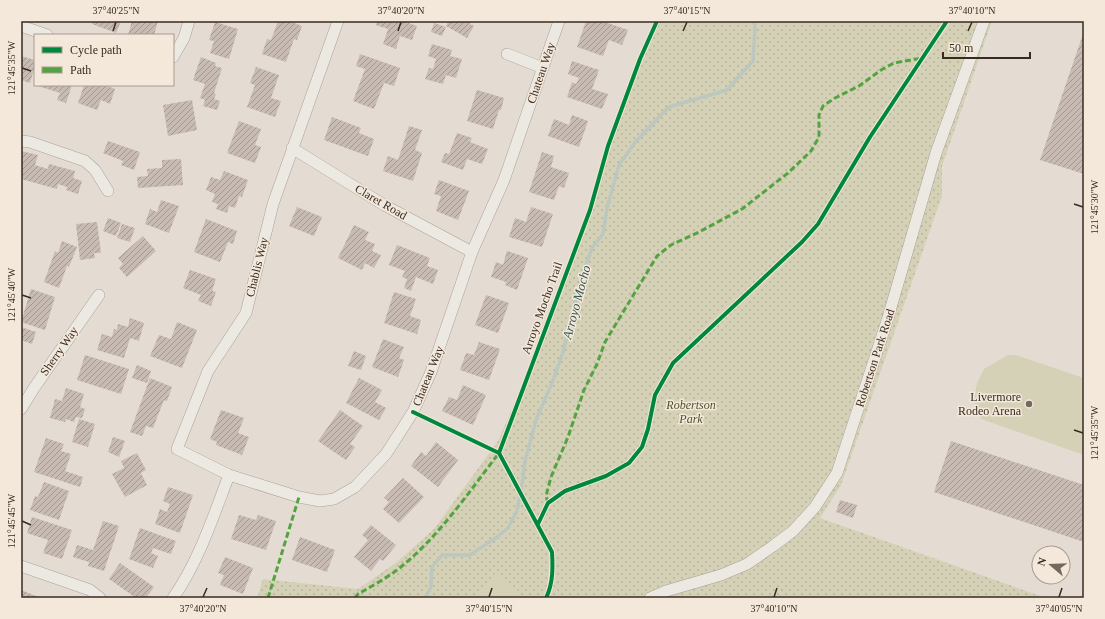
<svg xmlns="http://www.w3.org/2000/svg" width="1105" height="619" viewBox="0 0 1105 619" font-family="Georgia,serif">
<defs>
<pattern id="park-dots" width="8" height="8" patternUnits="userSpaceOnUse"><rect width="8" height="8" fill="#d5d1b6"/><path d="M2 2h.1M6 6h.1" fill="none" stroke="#b8b49c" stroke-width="1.8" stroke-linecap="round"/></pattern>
<pattern id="building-hatch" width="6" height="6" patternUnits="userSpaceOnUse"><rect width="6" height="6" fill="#c7bbb3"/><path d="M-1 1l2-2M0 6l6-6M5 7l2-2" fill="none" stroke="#a39891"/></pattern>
</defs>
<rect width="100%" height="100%" fill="#e4dcd2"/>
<!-- park -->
<path fill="url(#park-dots)" d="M 657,21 L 992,21 L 942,166 L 942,196 L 841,485 L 820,518 L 1046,598 L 257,598 L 263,579 L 358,589 L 397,562 L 434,529 L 498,441 L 532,364 L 597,186 L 621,112 Z"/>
<!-- pitch -->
<path fill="#d5d1b6" d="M 1008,355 L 1016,355 L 1084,378 L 1084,455 L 981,419 L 975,409 L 974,399 L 977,383 L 984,369 Z
M 494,574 L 518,590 L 512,598 L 478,598 Z"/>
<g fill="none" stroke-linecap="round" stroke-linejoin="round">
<!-- stream -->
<path stroke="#bcc8bf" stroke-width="3.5" d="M 425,598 L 431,587 L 432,567 L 442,555 L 470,555 L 497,537 L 508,528 L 517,511 L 523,479 L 525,461 L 536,420 L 552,383 L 563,352 L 584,270 L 592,248 L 603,234 L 607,208 L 619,165 L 636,141 L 669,107 L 727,90 L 753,61 L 755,28 L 754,21"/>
</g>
<!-- building -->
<path fill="url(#building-hatch)" d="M 92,21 L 121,21 L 116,33 L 92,24 Z
M 132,21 L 158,21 L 154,35 L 128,35 Z
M 278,21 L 289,21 L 302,26 L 297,40 L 294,39 L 286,62 L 262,54 L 267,39 L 271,40 Z
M 377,21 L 403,21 L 417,26 L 412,40 L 400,36 L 396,49 L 383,44 L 388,29 L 376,25 Z
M 448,21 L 471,21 L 470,24 L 474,26 L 467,38 L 446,26 Z
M 586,21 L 602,21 L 628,30 L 622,45 L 609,40 L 603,56 L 577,47 Z
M 215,22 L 238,29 L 229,59 L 210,53 L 214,41 L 209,40 Z
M 434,23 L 446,27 L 442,36 L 431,32 Z
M 1084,31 L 1084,174 L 1040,160 Z
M 432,44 L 452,50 L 450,56 L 462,59 L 456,78 L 446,75 L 443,84 L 425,79 L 429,68 L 433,69 L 436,59 L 428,56 Z
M 360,54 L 400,68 L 394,86 L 384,83 L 374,109 L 353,101 L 365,69 L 356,66 Z
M 21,56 L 35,60 L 35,66 L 30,83 L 21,80 Z
M 201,57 L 216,63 L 215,66 L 222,68 L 214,93 L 216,94 L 214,99 L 220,101 L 217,110 L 203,106 L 205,100 L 200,98 L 205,84 L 193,80 Z
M 572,61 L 599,70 L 592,89 L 608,94 L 602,109 L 567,97 L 572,82 L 576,84 L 579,78 L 568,74 Z
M 256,67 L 279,75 L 271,98 L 281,101 L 275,117 L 247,107 L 255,85 L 250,83 Z
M 39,85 L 72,85 L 66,103 L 57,100 L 60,93 L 38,86 Z
M 84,85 L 105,85 L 115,89 L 110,104 L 101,100 L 97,110 L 78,103 Z
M 477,90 L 504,98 L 501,110 L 499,110 L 493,129 L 467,121 Z
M 192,100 L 197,130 L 168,136 L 163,105 Z
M 572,115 L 588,121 L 579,147 L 548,136 L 554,119 L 569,125 Z
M 332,117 L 361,128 L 359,133 L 374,139 L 368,156 L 324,140 Z
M 239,121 L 261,129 L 255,145 L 261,147 L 255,163 L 227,153 Z
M 409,126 L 422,130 L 415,150 L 422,153 L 413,181 L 383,171 L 388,156 L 398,160 Z
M 457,133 L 472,138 L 470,142 L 488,149 L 482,164 L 467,159 L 463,170 L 441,162 L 445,153 L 449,154 Z
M 108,141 L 140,152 L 134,170 L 121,165 L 123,161 L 103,153 Z
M 21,151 L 38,155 L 35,165 L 48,169 L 49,164 L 75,171 L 73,178 L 82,181 L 78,194 L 66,190 L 67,187 L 58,184 L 57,189 L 21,179 Z
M 542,152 L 554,156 L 551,167 L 569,173 L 564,188 L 559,186 L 554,200 L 529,192 Z
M 181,159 L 183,185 L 138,188 L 137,177 L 148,176 L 147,169 L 162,168 L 162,160 Z
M 224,171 L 248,180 L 242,197 L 239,196 L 235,208 L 229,206 L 227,213 L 216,209 L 218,204 L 212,202 L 215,194 L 206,190 L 211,177 L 220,180 Z
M 439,180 L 469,191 L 458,220 L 436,211 L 441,196 L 434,194 Z
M 161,200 L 179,206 L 169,233 L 145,224 L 150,209 L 157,212 Z
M 297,207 L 322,217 L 314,236 L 289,226 Z
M 531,207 L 553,214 L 542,247 L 509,237 L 515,218 L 526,222 Z
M 108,218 L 121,223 L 116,236 L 103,231 Z
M 206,219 L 237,231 L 233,244 L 228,242 L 220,262 L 194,252 Z
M 97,222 L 101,253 L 94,253 L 95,258 L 80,260 L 76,224 Z
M 122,224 L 135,228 L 130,242 L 117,238 Z
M 354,225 L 369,232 L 365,240 L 375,244 L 372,251 L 381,255 L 374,268 L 365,263 L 362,270 L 338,258 Z
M 143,236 L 156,251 L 127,277 L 119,268 L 123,264 L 118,258 Z
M 62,241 L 77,247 L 69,267 L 67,266 L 59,288 L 44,282 L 55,251 L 58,253 Z
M 397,245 L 430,258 L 427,266 L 438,270 L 433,284 L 416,277 L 411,291 L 404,288 L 407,279 L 402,277 L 405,271 L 389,265 Z
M 507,251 L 528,258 L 517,290 L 505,285 L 506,282 L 491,277 L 496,262 L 503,265 Z
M 190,270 L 216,279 L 212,291 L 216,292 L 211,306 L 198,301 L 201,295 L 183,288 Z
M 31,289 L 55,297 L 45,330 L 21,322 Z
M 394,292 L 416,299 L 410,316 L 421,320 L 417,334 L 384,323 Z
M 486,295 L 509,303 L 498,333 L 475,325 Z
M 130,318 L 144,323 L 139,341 L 130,338 L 124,358 L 97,350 L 102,334 L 112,337 L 114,329 L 117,330 L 118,324 L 128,327 Z
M 177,322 L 197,330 L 182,368 L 150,356 L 159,335 L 171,339 Z
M 21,327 L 36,332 L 32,344 L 21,340 Z
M 383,339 L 404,347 L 399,358 L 404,360 L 398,377 L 372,367 Z
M 479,342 L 500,349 L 489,380 L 460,370 L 466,353 L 474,355 Z
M 354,351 L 366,356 L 361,370 L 348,366 Z
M 85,355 L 129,369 L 121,394 L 77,380 Z
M 137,365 L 151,371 L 147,383 L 132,378 Z
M 150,378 L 172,387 L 167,401 L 164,400 L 153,428 L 146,426 L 142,436 L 130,432 Z
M 359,378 L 382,390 L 375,402 L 386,408 L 379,420 L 346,403 Z
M 463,385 L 486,395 L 473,425 L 442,411 L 449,397 L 457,400 Z
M 66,388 L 84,394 L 80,407 L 85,409 L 82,418 L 76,417 L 74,422 L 66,419 L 65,422 L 50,418 L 55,399 L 62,401 Z
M 221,410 L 244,418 L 238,433 L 249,437 L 242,455 L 216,445 L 217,442 L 210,439 Z
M 340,410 L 363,426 L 350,444 L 355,447 L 346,460 L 318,441 Z
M 79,419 L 95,424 L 88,447 L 72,442 Z
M 113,437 L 125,441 L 119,457 L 108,452 Z
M 46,438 L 64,444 L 61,451 L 71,454 L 65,471 L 83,477 L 80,487 L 34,472 Z
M 951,441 L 1084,485 L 1084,542 L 934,492 Z
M 436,442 L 458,460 L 438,487 L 411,466 L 421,452 L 426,456 Z
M 137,453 L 146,470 L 141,473 L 147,485 L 125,497 L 112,474 L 124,468 L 121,461 Z
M 403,478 L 424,497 L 399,523 L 383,509 L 389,502 L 384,498 Z
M 44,482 L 69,491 L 59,520 L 30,510 L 35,496 L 38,497 Z
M 168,487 L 193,495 L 180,533 L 155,524 L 160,509 L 167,512 L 170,504 L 163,501 Z
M 840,500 L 857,505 L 853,518 L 836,512 Z
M 239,515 L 256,520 L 258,515 L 276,521 L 266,550 L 231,539 Z
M 32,517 L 72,530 L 62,559 L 43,553 L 48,540 L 27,533 Z
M 103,521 L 119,526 L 104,571 L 88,566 L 89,562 L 73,557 L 77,545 L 93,550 Z
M 371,525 L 396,545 L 383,561 L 380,559 L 371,571 L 354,557 L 368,540 L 362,535 Z
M 140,528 L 176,541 L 171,554 L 153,548 L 151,553 L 158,556 L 153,568 L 129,559 Z
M 300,537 L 335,550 L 327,572 L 292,560 Z
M 225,557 L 253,568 L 243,594 L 220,585 L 224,575 L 218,573 Z
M 120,563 L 154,587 L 146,598 L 136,598 L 109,579 Z
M 21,590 L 41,598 L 21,598 Z"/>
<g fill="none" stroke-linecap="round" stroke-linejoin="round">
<defs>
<path id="street" d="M 338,21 L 273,204 L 246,313 L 208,371 L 177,449 L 229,475 L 299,497 L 320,501 L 334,499 L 355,487 L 386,454 L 413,412 L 431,372 L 472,252 L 504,180 L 559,21
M 21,26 L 47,35
M 507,54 L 543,68
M 173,57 L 184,38 L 189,21
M 21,141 L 30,142 L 85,161 L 95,170 L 108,191
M 292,148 L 384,205 L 472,252
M 21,409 L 34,388 L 99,295
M 21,566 L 90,590 L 100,598
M 173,598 C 199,561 213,517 229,475
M 650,598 L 666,591 L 721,575 L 747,564 L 773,546 L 793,531 L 815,507 L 837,473 L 887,321 L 936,153 L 984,21"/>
</defs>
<!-- street casing -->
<use href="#street" stroke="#aaa29a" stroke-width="12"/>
<!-- street -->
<use href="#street" stroke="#ece9e3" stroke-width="11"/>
<!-- quiet -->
<path stroke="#53a441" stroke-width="3" stroke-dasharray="6 3" stroke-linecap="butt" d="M 548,503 L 546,496 L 551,477 L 568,437 L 584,390 L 597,364 L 605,342 L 657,256 L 671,245 L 699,232 L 742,209 L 788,173 L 811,151 L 819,137 L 819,115 L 823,106 L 835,98 L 859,86 L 881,70 L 894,63 L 922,58
M 268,598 L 299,497
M 355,598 L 358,594 C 372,586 389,577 402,566 C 440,535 469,492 499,453"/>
<defs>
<path id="cycleway" d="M 413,412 L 499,453
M 538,524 L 548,503 L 565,491 L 606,476 L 629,463 L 642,447 L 648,429 L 655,395 L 673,363 L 802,242 L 818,224 L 870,137 L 947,21
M 546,598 C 553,584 553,568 552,552 L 499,453 L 590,210 L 608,146 L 640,59 L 657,21"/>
</defs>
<!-- cycleway casing -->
<use href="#cycleway" stroke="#f3e8da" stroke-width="6"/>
<!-- cycleway -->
<use href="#cycleway" stroke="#00873e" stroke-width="4"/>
</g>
<!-- ticks -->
<path fill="none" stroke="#382a22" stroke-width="1.5" d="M 113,31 L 116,22M 398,31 L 401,22M 683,31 L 687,22M 968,31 L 972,22M 22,68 L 31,71M 1074,204 L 1083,207M 22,295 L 31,298M 1074,430 L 1083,433M 22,521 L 31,525M 203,597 L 207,588M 489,597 L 492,588M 774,597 L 777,588M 1059,597 L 1062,588"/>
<!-- markers -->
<circle fill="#746860" stroke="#f3e8da" stroke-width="1.5" cx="1029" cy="404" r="4"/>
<g text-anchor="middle" stroke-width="3" stroke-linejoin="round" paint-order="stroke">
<!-- street labels -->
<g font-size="12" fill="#382a22" stroke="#f3e8da">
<text transform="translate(541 73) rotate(-71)" y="4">Chateau Way</text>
<text transform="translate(381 202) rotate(30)" y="4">Claret Road</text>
<text transform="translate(257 267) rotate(-76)" y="4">Chablis Way</text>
<text transform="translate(542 308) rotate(-70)" y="4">Arroyo Mocho Trail</text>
<text transform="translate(59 351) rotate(-55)" y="4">Sherry Way</text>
<text transform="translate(875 358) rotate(-72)" y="4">Robertson Park Road</text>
<text transform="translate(428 376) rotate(-68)" y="4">Chateau Way</text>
</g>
<!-- poi labels -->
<g font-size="12" fill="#382a22" stroke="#f3e8da" text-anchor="end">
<text x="1021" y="401">Livermore<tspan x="1021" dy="14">Rodeo Arena</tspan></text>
</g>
<!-- park labels -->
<g font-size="12" font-style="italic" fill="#4d522b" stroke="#f3e8da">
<text x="691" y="409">Robertson<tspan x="691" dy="14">Park</tspan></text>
</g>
<!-- water labels -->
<g font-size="13" font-style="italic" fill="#335650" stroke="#f3e8da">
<text transform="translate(576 302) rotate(-75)" y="5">Arroyo Mocho</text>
</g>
</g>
<!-- border -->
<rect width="1105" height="619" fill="none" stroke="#f3e8da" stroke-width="44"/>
<!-- legend -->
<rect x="34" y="34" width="140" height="52" fill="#f3e8da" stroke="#a89c90"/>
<rect x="42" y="47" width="20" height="6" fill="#00873e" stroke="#a89c90"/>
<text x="70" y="54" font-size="12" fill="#382a22">Cycle path</text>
<rect x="42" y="67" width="20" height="6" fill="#53a441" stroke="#a89c90"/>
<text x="70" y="74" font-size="12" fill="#382a22">Path</text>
<!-- north arrow -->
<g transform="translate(1051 565) rotate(289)"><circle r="19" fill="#f3e8da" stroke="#a89c90"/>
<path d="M0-3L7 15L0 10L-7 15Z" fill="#746860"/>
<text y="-6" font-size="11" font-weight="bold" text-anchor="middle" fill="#382a22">N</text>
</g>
<!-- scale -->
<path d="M943 52v6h87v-6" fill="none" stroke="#382a22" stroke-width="2"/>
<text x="949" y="52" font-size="12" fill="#382a22" stroke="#f3e8da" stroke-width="3" paint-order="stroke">50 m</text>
<rect x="22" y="22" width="1061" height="575" fill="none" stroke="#382a22" stroke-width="1.5"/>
<g font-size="10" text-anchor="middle" fill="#382a22">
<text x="116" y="14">37°40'25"N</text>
<text x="401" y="14">37°40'20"N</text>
<text x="687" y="14">37°40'15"N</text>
<text x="972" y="14">37°40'10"N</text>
<text transform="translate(11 68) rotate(-90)" y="4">121°45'35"W</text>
<text transform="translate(1094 207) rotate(-90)" y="4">121°45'30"W</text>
<text transform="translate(11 295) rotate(-90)" y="4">121°45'40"W</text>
<text transform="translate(1094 433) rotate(-90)" y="4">121°45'35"W</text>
<text transform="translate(11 521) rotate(-90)" y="4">121°45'45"W</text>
<text x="203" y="612">37°40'20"N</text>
<text x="489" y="612">37°40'15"N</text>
<text x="774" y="612">37°40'10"N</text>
<text x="1059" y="612">37°40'05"N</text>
</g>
</svg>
